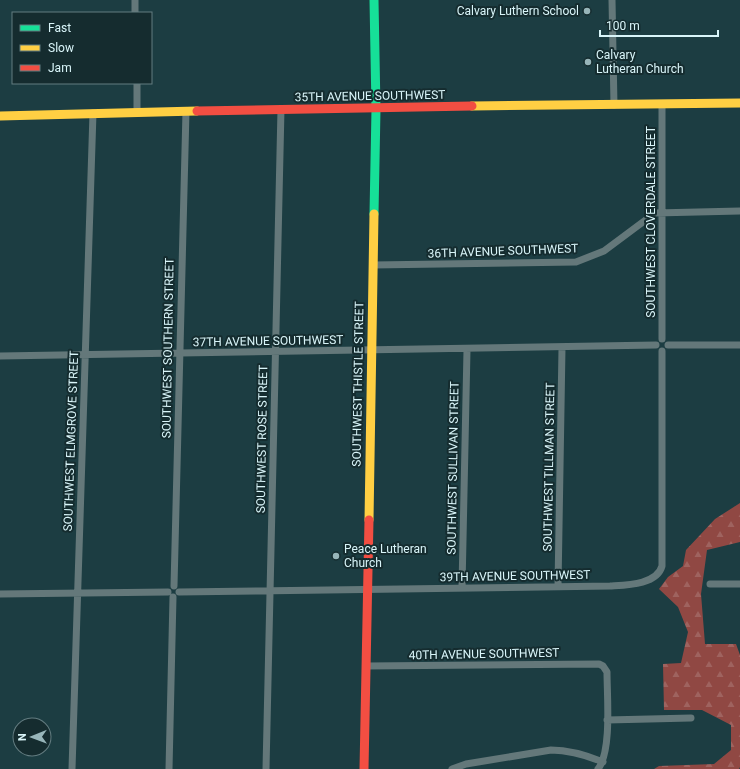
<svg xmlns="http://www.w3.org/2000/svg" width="740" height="769" viewBox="0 0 740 769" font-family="Roboto,sans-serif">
<defs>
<pattern id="forest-firs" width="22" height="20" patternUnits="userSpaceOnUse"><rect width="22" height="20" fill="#904843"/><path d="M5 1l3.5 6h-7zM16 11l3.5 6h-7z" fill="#9f635f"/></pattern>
</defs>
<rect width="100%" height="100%" fill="#1c3d42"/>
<!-- forest -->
<path fill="url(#forest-firs)" d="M 740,503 L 740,542 L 707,550 L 701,594 L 705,644 L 736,644 L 740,655 L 740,767 L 739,769 L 654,769 L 659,766 L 714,764 L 731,750 L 731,725 L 702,710 L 664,710 L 663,664 L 681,663 L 688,632 L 678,607 L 659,589 L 668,577 L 683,566 L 686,550 L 715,519 Z"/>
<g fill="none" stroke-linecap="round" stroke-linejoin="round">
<!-- street -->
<path stroke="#64787a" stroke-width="7" d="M 135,0 L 135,13
M 612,0 L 614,105
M 137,83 L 137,112
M 373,265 L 576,262 L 604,251 L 655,213 L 740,211
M 662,339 L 662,105
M 668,345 L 740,345
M 0,356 L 656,345
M 710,584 L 740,584
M 174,586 L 186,111
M 558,586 L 562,348
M 462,587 L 467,350
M 179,592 L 610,586 C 625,585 657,585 662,566 L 662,351
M 0,594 L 168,592
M 366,666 L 599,664 L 603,666 L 607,672 C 607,696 612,751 598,769
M 607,720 L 691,718
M 72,769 L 93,113
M 169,769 L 173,597
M 266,769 L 281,109
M 452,769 L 466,764 L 551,750 C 570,750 586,755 603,762"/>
<!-- fast -->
<path stroke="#16e098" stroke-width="9" d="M 374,0 L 376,109 L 374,214"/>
<!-- slow -->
<path stroke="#ffcf43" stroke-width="9" d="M 472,106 L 740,103
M 0,116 L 197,111
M 369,520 L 374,214"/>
<!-- jam -->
<path stroke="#f24e42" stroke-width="9" d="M 197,111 L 472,106
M 364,769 L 369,520"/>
</g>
<!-- markers -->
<g fill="#97b5b9" stroke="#152c2f" stroke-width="1.5">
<circle cx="587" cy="11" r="4"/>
<circle cx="588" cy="62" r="4"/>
<circle cx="336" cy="556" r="4"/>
</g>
<g text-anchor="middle" stroke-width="4" stroke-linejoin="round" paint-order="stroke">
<!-- poi labels -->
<g font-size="12" fill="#d9f5f9" stroke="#152c2f" text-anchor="start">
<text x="579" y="15" text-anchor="end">Calvary Luthern School</text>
<text x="596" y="59">Calvary<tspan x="596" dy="14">Lutheran Church</tspan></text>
<text x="344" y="553">Peace Lutheran<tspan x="344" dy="14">Church</tspan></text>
</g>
<!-- street labels -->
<g font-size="12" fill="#d9f5f9" stroke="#152c2f">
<text transform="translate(370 96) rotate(-1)" y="4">35TH AVENUE SOUTHWEST</text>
<text transform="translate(651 222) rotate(-90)" y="4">SOUTHWEST CLOVERDALE STREET</text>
<text transform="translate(503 251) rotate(-2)" y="4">36TH AVENUE SOUTHWEST</text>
<text transform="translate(268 341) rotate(-1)" y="4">37TH AVENUE SOUTHWEST</text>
<text transform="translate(168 348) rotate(-89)" y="4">SOUTHWEST SOUTHERN STREET</text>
<text transform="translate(358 384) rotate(-89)" y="4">SOUTHWEST THISTLE STREET</text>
<text transform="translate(262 439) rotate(-89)" y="4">SOUTHWEST ROSE STREET</text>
<text transform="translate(71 441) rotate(-88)" y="4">SOUTHWEST ELMGROVE STREET</text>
<text transform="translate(549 467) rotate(-89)" y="4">SOUTHWEST TILLMAN STREET</text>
<text transform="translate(453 468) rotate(-89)" y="4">SOUTHWEST SULLIVAN STREET</text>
<text transform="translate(515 576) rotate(-1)" y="4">39TH AVENUE SOUTHWEST</text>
<text transform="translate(484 654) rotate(-1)" y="4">40TH AVENUE SOUTHWEST</text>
</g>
</g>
<!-- legend -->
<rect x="12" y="12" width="140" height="72" fill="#152c2f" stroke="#637c80"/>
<rect x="20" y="25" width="20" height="6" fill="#16e098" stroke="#637c80"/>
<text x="48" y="32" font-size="12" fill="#d9f5f9">Fast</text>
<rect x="20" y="45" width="20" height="6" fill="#ffcf43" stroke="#637c80"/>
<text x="48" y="52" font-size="12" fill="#d9f5f9">Slow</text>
<rect x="20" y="65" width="20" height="6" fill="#f24e42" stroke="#637c80"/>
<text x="48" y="72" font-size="12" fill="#d9f5f9">Jam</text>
<!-- north arrow -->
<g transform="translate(32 737) rotate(269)"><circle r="19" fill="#152c2f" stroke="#637c80"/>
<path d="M0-3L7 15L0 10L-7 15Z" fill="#97b5b9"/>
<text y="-6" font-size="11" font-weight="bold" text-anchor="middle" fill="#d9f5f9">N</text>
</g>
<!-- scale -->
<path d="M600 30v6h118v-6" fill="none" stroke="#d9f5f9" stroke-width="2"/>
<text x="606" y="30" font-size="12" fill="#d9f5f9" stroke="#152c2f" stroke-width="3" paint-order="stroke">100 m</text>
</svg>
